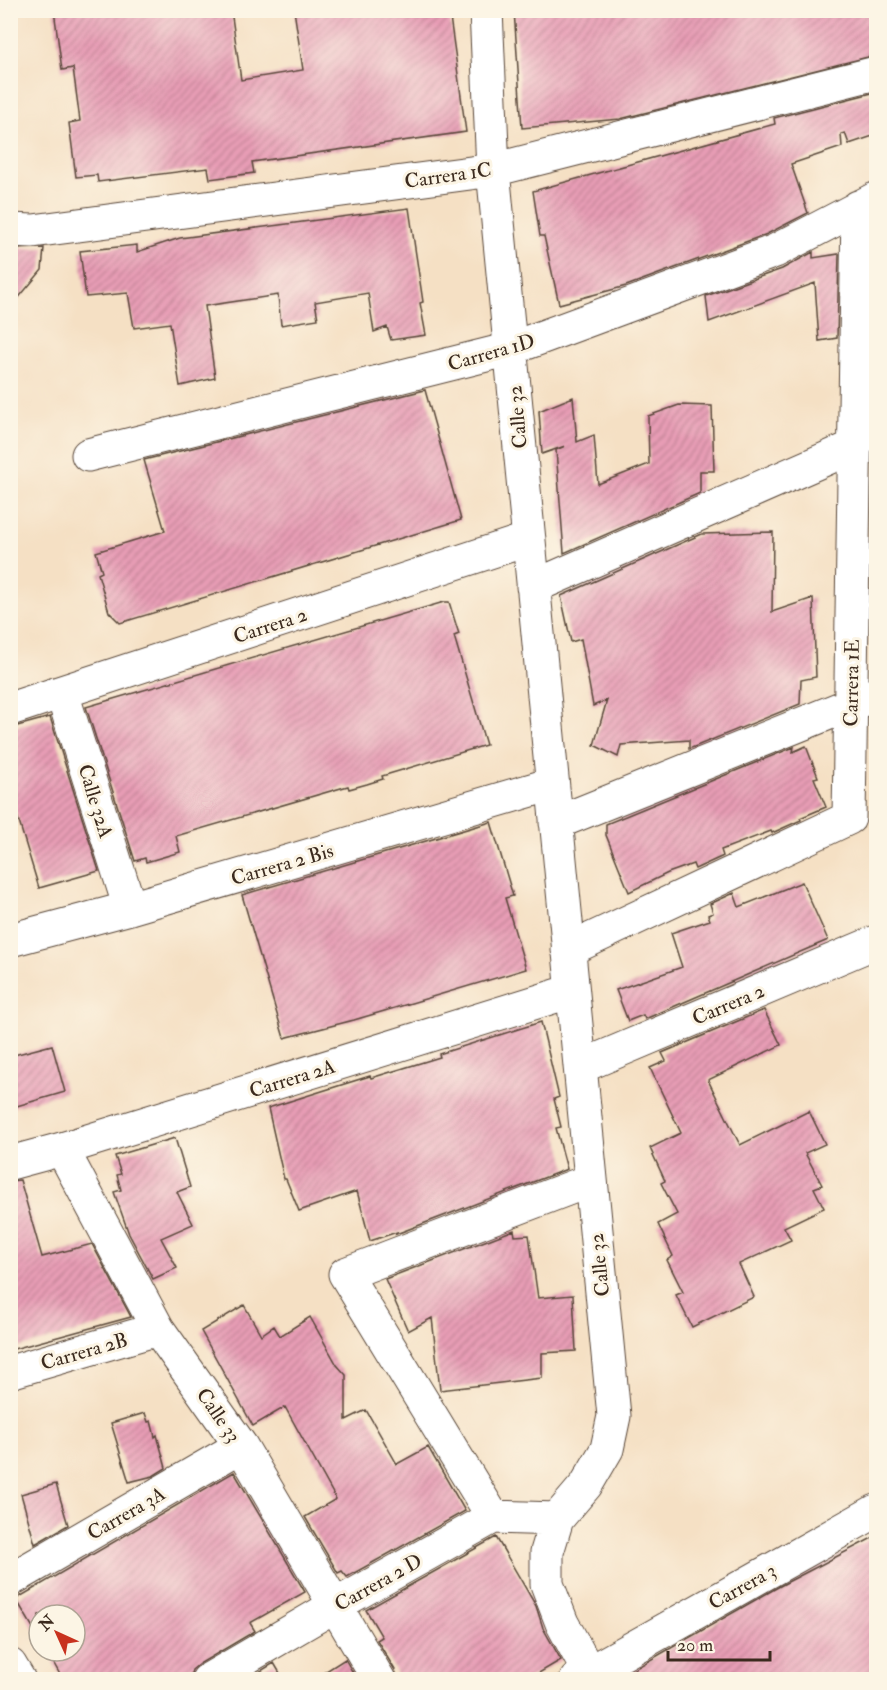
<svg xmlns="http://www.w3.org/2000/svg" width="887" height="1690" viewBox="0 0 887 1690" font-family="'IM FELL Double Pica',serif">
<defs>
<pattern id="building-hatch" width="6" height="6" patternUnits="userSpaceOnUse" patternTransform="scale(1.5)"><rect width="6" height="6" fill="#e89db6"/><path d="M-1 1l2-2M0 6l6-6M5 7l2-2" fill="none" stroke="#bd8093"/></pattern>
</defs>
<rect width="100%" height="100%" fill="#fcf5e5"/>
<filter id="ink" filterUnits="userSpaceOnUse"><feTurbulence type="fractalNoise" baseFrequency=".0167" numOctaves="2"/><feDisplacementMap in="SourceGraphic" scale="12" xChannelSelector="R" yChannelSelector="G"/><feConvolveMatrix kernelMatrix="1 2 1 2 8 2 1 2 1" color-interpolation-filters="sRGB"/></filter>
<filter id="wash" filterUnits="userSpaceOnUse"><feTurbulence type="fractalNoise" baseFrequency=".008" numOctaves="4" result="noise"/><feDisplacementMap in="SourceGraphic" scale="24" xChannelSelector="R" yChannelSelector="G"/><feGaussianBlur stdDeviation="1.35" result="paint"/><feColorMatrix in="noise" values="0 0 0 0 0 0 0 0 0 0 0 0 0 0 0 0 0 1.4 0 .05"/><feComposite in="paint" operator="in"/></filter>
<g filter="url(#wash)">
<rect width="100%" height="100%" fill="#f5e0c4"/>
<g id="blocks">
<!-- building -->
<path fill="url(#building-hatch)" d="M 54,10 L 231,10 L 241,80 L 303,70 L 294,10 L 449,10 L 466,132 L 252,162 L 254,173 L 210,179 L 208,168 L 98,182 L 97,175 L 76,177 L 69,123 L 80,121 L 73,68 L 62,70 Z
M 514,10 L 876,10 L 876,55 L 620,119 L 522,128 Z
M 876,92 L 876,135 L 849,144 L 845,133 L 841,134 L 842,147 L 791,164 L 808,213 L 767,234 L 626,286 L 559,304 L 544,236 L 540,236 L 533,191 L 775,124 L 774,118 Z
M 409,208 L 423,302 L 420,303 L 426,335 L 391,340 L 387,327 L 374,332 L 368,293 L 315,302 L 318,319 L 281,325 L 278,295 L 205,306 L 215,378 L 180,386 L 170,323 L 134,328 L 128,293 L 86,297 L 80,251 L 137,245 L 137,252 L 180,238 Z
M 44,248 L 42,270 L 10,308 L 10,249 Z
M 813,252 L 813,258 L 839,254 L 837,338 L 819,341 L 815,283 L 709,322 L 706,296 L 782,269 Z
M 425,390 L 461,520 L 120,623 L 109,612 L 98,574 L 102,572 L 96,552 L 165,531 L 144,460 Z
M 573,397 L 577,442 L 594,435 L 598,484 L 649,464 L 648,416 L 679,405 L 712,406 L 714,471 L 700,471 L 700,493 L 564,553 L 556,450 L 565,446 L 542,454 L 539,411 Z
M 773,532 L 772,612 L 813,598 L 816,677 L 801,680 L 800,704 L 689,749 L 689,740 L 621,745 L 618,757 L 594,745 L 607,700 L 593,706 L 581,639 L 571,642 L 561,596 L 702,534 Z
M 444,602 L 449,602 L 459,634 L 454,636 L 486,745 L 382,776 L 383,779 L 367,784 L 349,789 L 348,786 L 176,836 L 180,852 L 146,862 L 145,858 L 135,861 L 86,707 Z
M 50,717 L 99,871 L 39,888 L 10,792 L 10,728 Z
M 806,746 L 818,777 L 814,778 L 826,807 L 800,818 L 801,820 L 772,833 L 771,831 L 721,850 L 723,856 L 721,857 L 695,869 L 693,864 L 668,873 L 629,892 L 606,835 L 606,824 L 794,747 L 793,752 Z
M 491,822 L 513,896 L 505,898 L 526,969 L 354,1020 L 284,1038 L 242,895 Z
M 802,882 L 828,940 L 645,1019 L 643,1015 L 628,1021 L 616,990 L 682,967 L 671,933 L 710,920 L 708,915 L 713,913 L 710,904 L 734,893 L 739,907 Z
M 764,1010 L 781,1045 L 708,1080 L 740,1145 L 809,1111 L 825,1144 L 805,1153 L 822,1185 L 814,1188 L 824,1208 L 784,1227 L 791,1240 L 739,1264 L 754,1297 L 692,1327 L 676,1295 L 683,1292 L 667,1260 L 673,1256 L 658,1224 L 677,1214 L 661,1183 L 665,1181 L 650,1148 L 681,1133 L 650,1068 L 666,1061 L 662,1053 Z
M 541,1022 L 559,1097 L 554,1099 L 561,1127 L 556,1128 L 567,1169 L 396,1234 L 397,1232 L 370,1241 L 357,1191 L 299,1211 L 286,1179 L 284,1179 L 268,1108 L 370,1076 L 371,1078 L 440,1057 L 439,1054 Z
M 52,1045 L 65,1092 L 10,1108 L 10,1056 Z
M 175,1138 L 190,1187 L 177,1192 L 193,1224 L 161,1238 L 177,1268 L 153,1279 L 129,1234 L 114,1192 L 121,1190 L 117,1175 L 121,1174 L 115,1156 Z
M 20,1180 L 42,1257 L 92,1244 L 131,1317 L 10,1350 L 10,1181 Z
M 514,1230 L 515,1236 L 529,1235 L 538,1298 L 573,1295 L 576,1351 L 542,1353 L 542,1378 L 440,1390 L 432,1318 L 408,1331 L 385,1279 Z
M 244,1305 L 261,1335 L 274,1326 L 280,1336 L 310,1317 L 337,1365 L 346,1375 L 346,1420 L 366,1410 L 397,1464 L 428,1447 L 465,1511 L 347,1577 L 342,1571 L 338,1573 L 305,1517 L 336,1499 L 285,1407 L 253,1426 L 201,1331 Z
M 145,1413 L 148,1422 L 151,1421 L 155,1437 L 157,1435 L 166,1468 L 153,1476 L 129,1482 L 111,1423 Z
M 234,1472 L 305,1592 L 250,1623 L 255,1631 L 199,1664 L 192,1670 L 189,1680 L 63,1680 L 47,1651 L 75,1651 L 75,1615 L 39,1615 L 39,1638 L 16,1599 Z
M 56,1484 L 68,1525 L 35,1544 L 21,1494 Z
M 876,1536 L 876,1680 L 615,1680 L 780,1586 Z
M 496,1537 L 536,1606 L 543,1628 L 561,1660 L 527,1680 L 398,1680 L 395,1670 L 377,1640 L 382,1637 L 366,1610 Z
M 345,1659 L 357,1680 L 312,1680 Z
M 274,1663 L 284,1680 L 246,1680 Z"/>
</g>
</g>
<g filter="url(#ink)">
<use href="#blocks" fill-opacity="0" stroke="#574537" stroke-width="1.5"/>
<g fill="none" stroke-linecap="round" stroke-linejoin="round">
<defs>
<path id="minor" d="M 486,10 L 493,170 L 614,1416 L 607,1449 L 586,1485 L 557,1519 L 547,1552 L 547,1584 L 562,1623 L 593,1680
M 10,230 L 33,231 L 493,170 L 876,73
M 88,455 L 510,349 L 775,251 L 875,199
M 533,587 L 855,446
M 62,693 L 130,908
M 10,709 L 529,539
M 556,823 L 876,694
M 10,940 L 130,908 L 552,784
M 568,950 L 849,818 L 858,207
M 580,1067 L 876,942
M 62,1149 L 158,1329 L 241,1446 L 379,1680
M 10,1163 L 62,1149 L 572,991
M 10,1372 L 158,1329
M 493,1517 L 345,1274 L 591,1180
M 10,1580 L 241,1446
M 10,1665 L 19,1680
M 208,1680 L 336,1605 L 493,1517 L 557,1519
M 576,1680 L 876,1511"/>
</defs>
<!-- minor casing -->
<use href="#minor" stroke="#574537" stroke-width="35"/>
<!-- minor -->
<use href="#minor" stroke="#fff" stroke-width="33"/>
</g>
</g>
<g text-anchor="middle" stroke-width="6" stroke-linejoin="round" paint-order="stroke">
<!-- street labels -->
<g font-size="20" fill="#3b2a1e" stroke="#fcf5e5">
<text transform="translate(448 175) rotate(-8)" y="7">Carrera 1C</text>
<text transform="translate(491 352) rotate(-16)" y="7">Carrera 1D</text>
<text transform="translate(517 417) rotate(-95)" y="7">Calle 32</text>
<text transform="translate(270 625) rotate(-18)" y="7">Carrera 2</text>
<text transform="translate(851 683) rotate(-89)" y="7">Carrera 1E</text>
<text transform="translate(96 801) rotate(73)" y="7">Calle 32A</text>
<text transform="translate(282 864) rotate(-16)" y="7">Carrera 2 Bis</text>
<text transform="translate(728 1004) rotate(-23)" y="7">Carrera 2</text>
<text transform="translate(292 1078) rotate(-17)" y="7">Carrera 2A</text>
<text transform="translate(599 1265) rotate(-96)" y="7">Calle 32</text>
<text transform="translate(84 1351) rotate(-16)" y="7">Carrera 2B</text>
<text transform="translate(219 1415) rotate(55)" y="7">Calle 33</text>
<text transform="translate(126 1513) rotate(-30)" y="7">Carrera 3A</text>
<text transform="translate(378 1582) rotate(-29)" y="7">Carrera 2 D</text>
<text transform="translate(742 1586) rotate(-29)" y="7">Carrera 3</text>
</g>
</g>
<!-- margin -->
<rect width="887" height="1690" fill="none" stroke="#fcf5e5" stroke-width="36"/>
<!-- north arrow -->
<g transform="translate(57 1633) rotate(315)"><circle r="28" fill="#fcf5e5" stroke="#afa495" stroke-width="1.5"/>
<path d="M0-4.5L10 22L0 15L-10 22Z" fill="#c8321e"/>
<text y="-9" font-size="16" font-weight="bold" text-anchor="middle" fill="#3b2a1e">N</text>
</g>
<!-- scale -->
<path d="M668 1651v9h102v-9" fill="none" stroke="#3b2a1e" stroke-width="3"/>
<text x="677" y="1651" font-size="18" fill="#3b2a1e" stroke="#fcf5e5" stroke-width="4.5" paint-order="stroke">20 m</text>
</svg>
